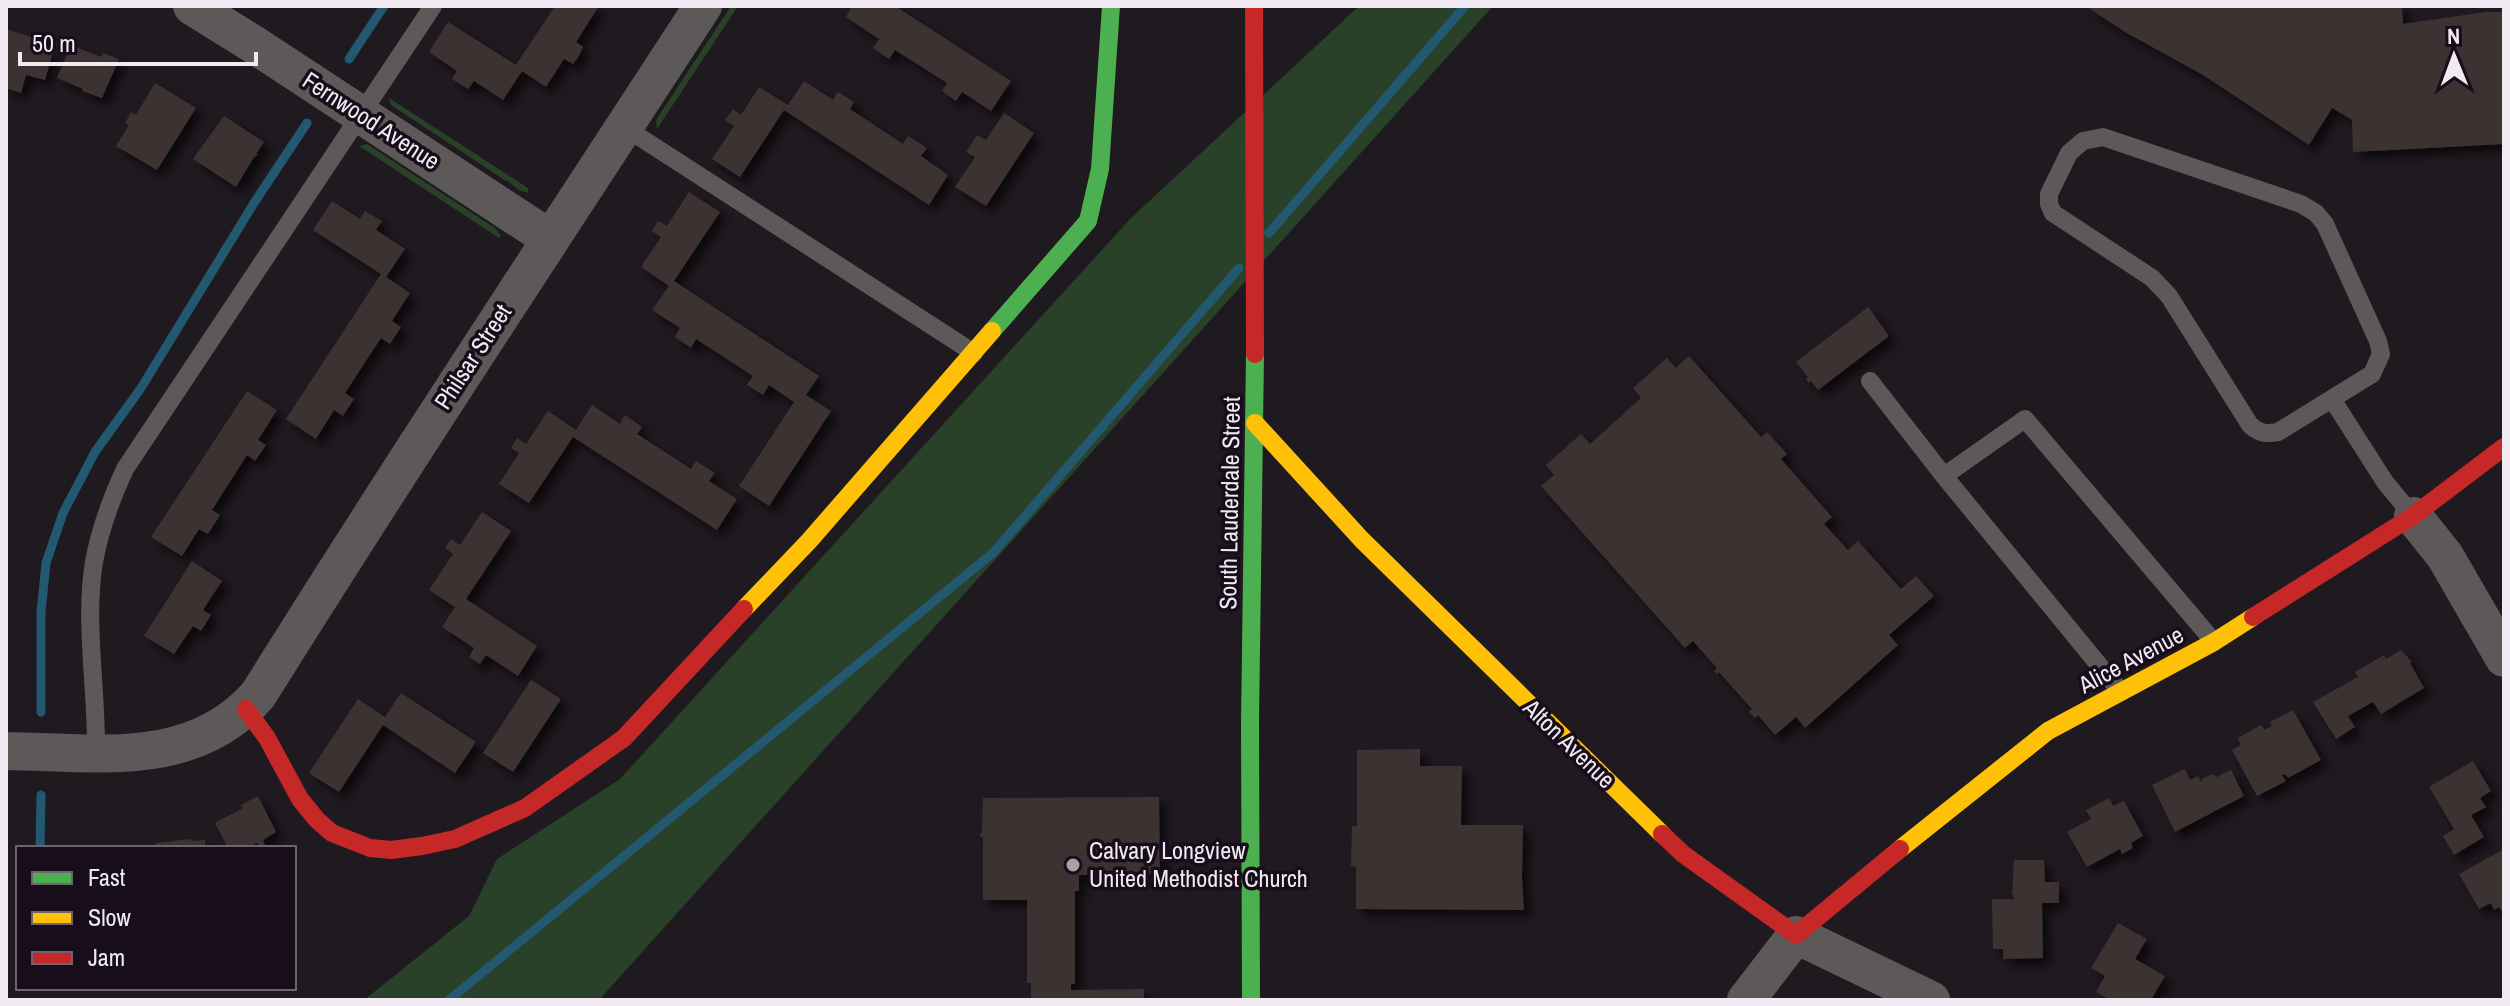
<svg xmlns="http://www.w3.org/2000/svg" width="2510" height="1006" viewBox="0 0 2510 1006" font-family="'Archivo Narrow',sans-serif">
<defs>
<filter id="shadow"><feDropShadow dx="7" dy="7" stdDeviation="4" flood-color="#0009"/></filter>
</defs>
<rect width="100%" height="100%" fill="#1f1920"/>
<!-- green -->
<path fill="#294129" d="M 731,6 L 738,6 L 657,129 L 656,120 Z
M 1359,6 L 1493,6 L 599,1000 L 364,1000 L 469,916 L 497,859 L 620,779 L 1131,218 Z
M 389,98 L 528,188 L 528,193 L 519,190 L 508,181 L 506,181 L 391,105 Z
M 367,144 L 495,228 L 501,236 L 499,238 L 359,146 Z"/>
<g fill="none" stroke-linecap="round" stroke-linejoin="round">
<!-- stream -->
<path stroke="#225971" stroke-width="9" d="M 349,59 L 384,6
M 1269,233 L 1465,6
M 41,712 L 41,612 L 46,563 L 63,513 L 95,452 L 141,388 L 254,203 L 307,123
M 40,848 L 41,795
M 449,1000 L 994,552 L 1239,268"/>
</g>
<!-- building -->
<path fill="#3d3332" filter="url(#shadow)" d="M 555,6 L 599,6 L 576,42 L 583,47 L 579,56 L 573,64 L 564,59 L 546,87 L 522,71 L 503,100 L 474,81 L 468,89 L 452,79 L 457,71 L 429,52 L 448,22 L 516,65 Z
M 852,6 L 895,6 L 1011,81 L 991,111 L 962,92 L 956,101 L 942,91 L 947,83 L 895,50 L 889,59 L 873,48 L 879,39 L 846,17 Z
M 2086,6 L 2402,6 L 2403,24 L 2486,12 L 2504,12 L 2504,144 L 2353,152 L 2352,120 L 2332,108 L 2309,145 L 2203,75 L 2125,32 Z
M 6,29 L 37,39 L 34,46 L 53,52 L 45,80 L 26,75 L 21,93 L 6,88 Z
M 71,45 L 101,57 L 103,53 L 119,59 L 102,98 L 82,91 L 83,89 L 57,78 Z
M 804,81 L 833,100 L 838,92 L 854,102 L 850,109 L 903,144 L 908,136 L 927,148 L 921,156 L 948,175 L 929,205 L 784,110 L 740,177 L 712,159 L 734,126 L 725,120 L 733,109 L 741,115 L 759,87 L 788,105 Z
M 155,83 L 196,108 L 157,170 L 116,146 L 129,125 L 125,123 L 131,112 L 136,115 Z
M 1004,113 L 1034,133 L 986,206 L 955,187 L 975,157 L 966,152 L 977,135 L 986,140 Z
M 224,116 L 264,142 L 256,154 L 258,155 L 254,157 L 236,187 L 193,159 Z
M 689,192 L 720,212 L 674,281 L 819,376 L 806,395 L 831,411 L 769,506 L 739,486 L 794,402 L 769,385 L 763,395 L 747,385 L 753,376 L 696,339 L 691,348 L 675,337 L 680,328 L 652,310 L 669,286 L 641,267 L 661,237 L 652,231 L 658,221 L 667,226 Z
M 332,201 L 360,219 L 365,211 L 382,221 L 376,230 L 405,249 L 386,277 L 410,293 L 392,321 L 401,327 L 390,344 L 381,338 L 345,393 L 354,399 L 343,416 L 334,410 L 316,439 L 286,419 L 381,274 L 313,230 Z
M 1868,307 L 1889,336 L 1818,390 L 1811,381 L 1809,383 L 1806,379 L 1808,377 L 1796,362 Z
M 1689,356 L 1761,437 L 1767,432 L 1787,454 L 1781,459 L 1832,517 L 1824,524 L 1848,550 L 1858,541 L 1901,589 L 1916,576 L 1934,596 L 1889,635 L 1898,645 L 1805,728 L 1796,717 L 1775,735 L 1758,715 L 1755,718 L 1749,712 L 1752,709 L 1719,672 L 1717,674 L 1714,671 L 1717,668 L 1693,641 L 1685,648 L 1541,486 L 1554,475 L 1546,465 L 1581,434 L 1590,444 L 1641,398 L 1633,388 L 1667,358 L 1676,368 Z
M 247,391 L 277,410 L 258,440 L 266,445 L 255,461 L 247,455 L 212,510 L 220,515 L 208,534 L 199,529 L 182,556 L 151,537 Z
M 592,405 L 620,424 L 625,415 L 642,427 L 637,434 L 691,469 L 696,461 L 715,473 L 709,481 L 737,499 L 717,530 L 573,437 L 529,503 L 499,484 L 519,453 L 511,448 L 517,438 L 526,444 L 548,411 L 576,430 Z
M 482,512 L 511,531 L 466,599 L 537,646 L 518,676 L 486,655 L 480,664 L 469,657 L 474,648 L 442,627 L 455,607 L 429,590 L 453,554 L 445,548 L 451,539 L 460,545 Z
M 192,561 L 222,581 L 203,610 L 211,615 L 201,631 L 193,626 L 174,654 L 144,636 Z
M 2401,650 L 2412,662 L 2410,663 L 2424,688 L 2381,714 L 2373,702 L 2348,716 L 2355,727 L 2336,739 L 2313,702 L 2358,677 L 2355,672 L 2384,655 L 2386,659 Z
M 531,680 L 561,699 L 513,772 L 483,753 Z
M 401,693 L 476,742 L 455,773 L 383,725 L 339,792 L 309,773 L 358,699 L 385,717 Z
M 2293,710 L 2321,760 L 2288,778 L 2285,774 L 2282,775 L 2286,781 L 2257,796 L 2232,750 L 2241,745 L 2238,738 L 2261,725 L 2264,730 L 2272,726 L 2270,722 Z
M 1420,749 L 1420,766 L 1462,766 L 1461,825 L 1523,825 L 1522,878 L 1524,910 L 1356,909 L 1356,867 L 1351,866 L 1352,826 L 1357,826 L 1357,750 Z
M 2473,761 L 2491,791 L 2480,798 L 2486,807 L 2471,815 L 2484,837 L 2454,855 L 2443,836 L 2454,829 L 2429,787 Z
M 2185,769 L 2190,780 L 2198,776 L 2202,783 L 2202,779 L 2212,774 L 2217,777 L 2231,770 L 2244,796 L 2175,832 L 2152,785 Z
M 258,796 L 276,832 L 266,838 L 263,841 L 265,844 L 260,847 L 257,843 L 247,848 L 228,848 L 215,823 L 243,808 L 241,805 Z
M 1159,797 L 1160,874 L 1079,875 L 1079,891 L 1075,891 L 1075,984 L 1071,984 L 1071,990 L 1144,989 L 1144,1000 L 1031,1000 L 1031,983 L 1027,983 L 1027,900 L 983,900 L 983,837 L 980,837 L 980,833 L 982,833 L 983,798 Z
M 2109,798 L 2113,806 L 2124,801 L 2143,836 L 2131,843 L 2133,848 L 2122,854 L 2120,849 L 2087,867 L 2067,832 L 2091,819 L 2086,810 Z
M 191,839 L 191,841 L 205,840 L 205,848 L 156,848 L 156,843 Z
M 2504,849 L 2504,915 L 2499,907 L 2494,910 L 2491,903 L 2479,909 L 2459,874 Z
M 2014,860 L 2044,860 L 2045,882 L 2059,882 L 2059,903 L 2042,903 L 2043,958 L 2003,959 L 2003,949 L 1993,949 L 1992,899 L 2014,899 L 2014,895 L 2012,895 Z
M 2118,923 L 2147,939 L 2135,959 L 2165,976 L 2151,1000 L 2110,1000 L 2096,992 L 2105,976 L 2091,968 Z"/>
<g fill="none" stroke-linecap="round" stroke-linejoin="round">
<!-- lane -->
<path stroke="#5d5959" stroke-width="18" d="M 624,127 L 974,353
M 2103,137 L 2301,204 L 2316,213 L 2325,224 L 2378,341 L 2381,354 L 2372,374 L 2278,432 C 2266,434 2260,434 2250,425 L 2169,296 L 2152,278 L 2053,213 L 2049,204 L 2049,194 L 2069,153 L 2083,141 Z
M 1870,381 L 1944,476
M 2332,399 L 2385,482 L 2413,516
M 2121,692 L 1944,476 L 2025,419 L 2214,642
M 96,752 C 97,691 84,622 94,562 C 100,529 111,499 125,469 L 433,6"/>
<!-- street -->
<path stroke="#5d5959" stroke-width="38" d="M 192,6 L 253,44 L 549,238
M 2413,516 L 2445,556 L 2504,658
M 6,751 C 96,752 192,770 258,695 C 403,463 554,235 703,6
M 1746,1000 L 1796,935 L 1931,1000"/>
<!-- fast -->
<path stroke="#4caf50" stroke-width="18" d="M 992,331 L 1088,221 L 1100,169 L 1111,6
M 1251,1000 L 1250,723 L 1255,354"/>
<!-- slow -->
<path stroke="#ffc107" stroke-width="18" d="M 1255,423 L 1362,540 L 1662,834
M 744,609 L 809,541 L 992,331
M 1900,849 L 2048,731 L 2214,642 L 2253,617"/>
<!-- jam -->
<path stroke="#c62828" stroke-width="18" d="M 1254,6 L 1255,354
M 2253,617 L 2413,516 L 2504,447
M 246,709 L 267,738 L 300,799 L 317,820 L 332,833 L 370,848 L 391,850 L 422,846 L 455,839 L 525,808 L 624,738 L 744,609
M 1662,834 L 1683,854 L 1796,935 L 1900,849"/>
</g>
<!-- markers -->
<circle fill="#a8a1a9" stroke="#180d1a" stroke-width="3" cx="1073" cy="865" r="8"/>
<g text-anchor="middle" stroke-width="7" stroke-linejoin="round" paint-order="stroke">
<!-- street labels -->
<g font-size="24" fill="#f2eaf3" stroke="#180d1a">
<text transform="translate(371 121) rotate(33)" y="8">Fernwood Avenue</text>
<text transform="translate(473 357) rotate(-57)" y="8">Philsar Street</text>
<text transform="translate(1230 503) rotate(-89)" y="8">South Lauderdale Street</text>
<text transform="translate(2131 660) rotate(-28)" y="8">Alice Avenue</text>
<text transform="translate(1569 744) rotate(44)" y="8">Alton Avenue</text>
</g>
<!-- poi labels -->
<g font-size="24" fill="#f2eaf3" stroke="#180d1a" text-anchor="start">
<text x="1089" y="859">Calvary Longview<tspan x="1089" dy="28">United Methodist Church</tspan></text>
</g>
</g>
<!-- border -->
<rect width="2510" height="1006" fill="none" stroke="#f2eaf3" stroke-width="16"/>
<!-- legend -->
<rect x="16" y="846" width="280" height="144" fill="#180d1a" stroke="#6f6571" stroke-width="2"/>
<rect x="32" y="872" width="40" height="12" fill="#4caf50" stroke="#6f6571" stroke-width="2"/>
<text x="88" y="886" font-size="24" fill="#f2eaf3">Fast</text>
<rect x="32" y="912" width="40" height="12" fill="#ffc107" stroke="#6f6571" stroke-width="2"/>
<text x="88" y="926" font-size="24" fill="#f2eaf3">Slow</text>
<rect x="32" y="952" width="40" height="12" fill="#c62828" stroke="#6f6571" stroke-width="2"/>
<text x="88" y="966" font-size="24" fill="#f2eaf3">Jam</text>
<!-- north arrow -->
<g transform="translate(2454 56) rotate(359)" stroke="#180d1a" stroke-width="6" paint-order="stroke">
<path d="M0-6L14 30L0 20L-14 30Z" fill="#f2eaf3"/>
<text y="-12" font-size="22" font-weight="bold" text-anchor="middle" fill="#f2eaf3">N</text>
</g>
<!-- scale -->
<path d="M20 52v12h236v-12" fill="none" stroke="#f2eaf3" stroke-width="4"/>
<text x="32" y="52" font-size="24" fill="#f2eaf3" stroke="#180d1a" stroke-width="6" paint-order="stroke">50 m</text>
</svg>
